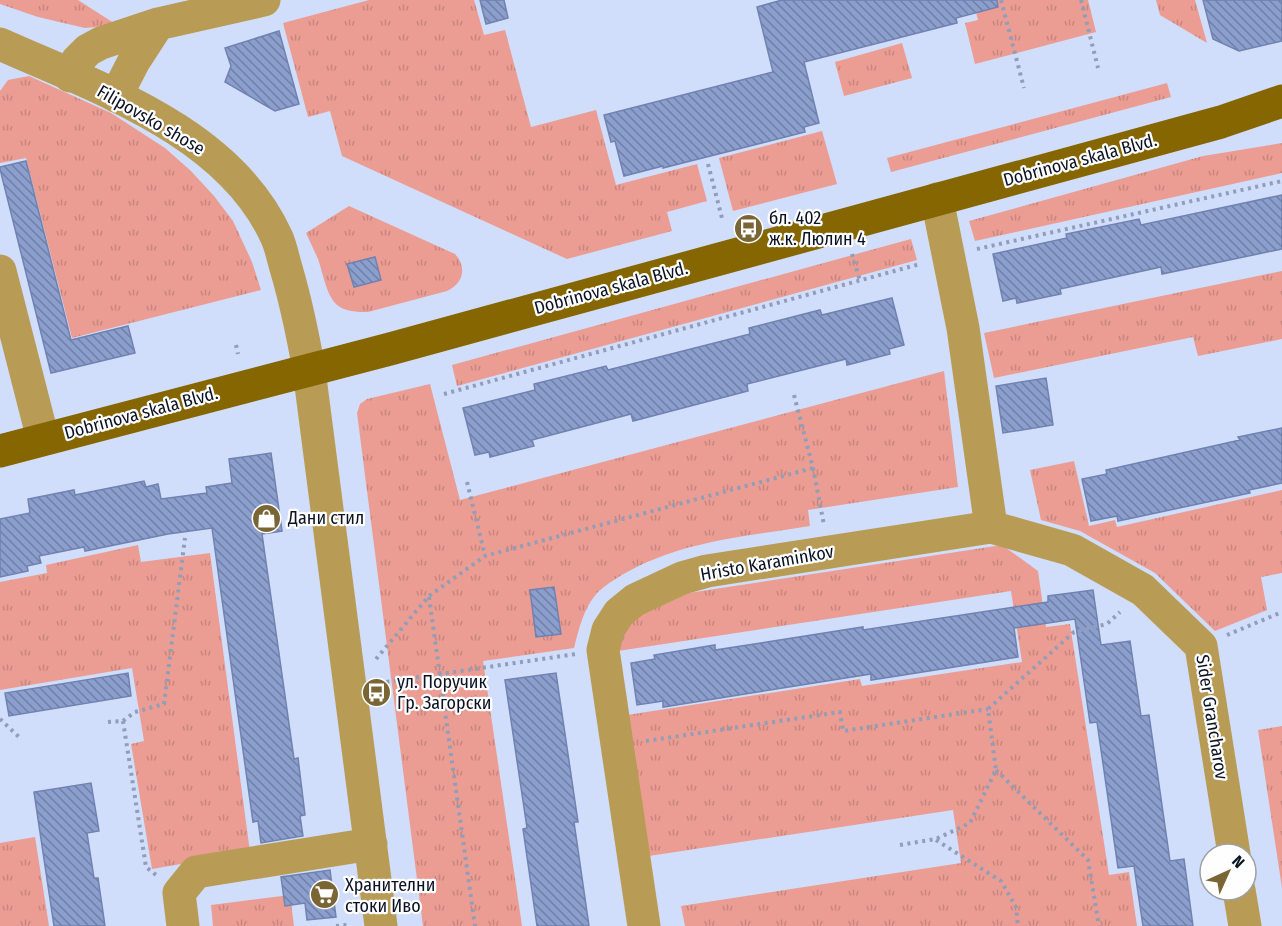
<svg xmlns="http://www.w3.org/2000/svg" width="1282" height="926" viewBox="0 0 1282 926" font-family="'Fira Sans Condensed',sans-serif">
<defs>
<pattern id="grass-tufts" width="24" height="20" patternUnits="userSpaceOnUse" patternTransform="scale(1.5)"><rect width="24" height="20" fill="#eb9d93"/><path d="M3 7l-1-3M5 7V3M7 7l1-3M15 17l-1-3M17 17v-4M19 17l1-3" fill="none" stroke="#c8867e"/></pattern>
<pattern id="building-back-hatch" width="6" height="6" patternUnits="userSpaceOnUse" patternTransform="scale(1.5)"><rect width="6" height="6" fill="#8b9ecd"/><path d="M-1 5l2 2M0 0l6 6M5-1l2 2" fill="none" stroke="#707fa6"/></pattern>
</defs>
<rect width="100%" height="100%" fill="#d0ddfb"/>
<!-- grass -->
<path fill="url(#grass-tufts)" d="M 0,0 L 78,0 L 117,25 L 85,28 L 38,17 L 0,4 Z
M 369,0 L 474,0 L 484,35 L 505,30 L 531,127 L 596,110 L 616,185 L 697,164 L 707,201 L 667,212 L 672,231 L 567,259 L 342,156 L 330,111 L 308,117 L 283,23 Z
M 973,0 L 1088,0 L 1096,32 L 975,64 L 965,23 L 978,20 Z
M 1156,0 L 1195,0 L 1207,43 L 1160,15 Z
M 902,43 L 912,78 L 844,96 L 835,62 Z
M 29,76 L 111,113 L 165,148 L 191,171 L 214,196 L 233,221 L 252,262 L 261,290 L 72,338 L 26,158 L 0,163 L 0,91 L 8,80 Z
M 1167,83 L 1171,97 L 891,172 L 887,158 Z
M 822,131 L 837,184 L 733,211 L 719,158 Z
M 1282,143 L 1282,173 L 975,241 L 969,221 L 1203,156 Z
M 349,206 L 455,254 C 467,267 464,283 447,291 L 368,312 C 357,312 345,312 336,304 C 326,294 323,273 318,259 C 314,250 310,242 306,233 Z
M 911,239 L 917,260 L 457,386 L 452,365 Z
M 1282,271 L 1282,339 L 1198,356 L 1193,337 L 994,378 L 984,333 Z
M 944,371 L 958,487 L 808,510 L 810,526 C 749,536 687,540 631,570 C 620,576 606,584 597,593 C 583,609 579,629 574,648 L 483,661 L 522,926 L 423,926 L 357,413 L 360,404 L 367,399 L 430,384 L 460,500 Z
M 1074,461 L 1089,526 L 1115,520 L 1117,527 L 1282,490 L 1282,573 L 1261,577 L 1267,610 L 1215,631 L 1155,573 L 1080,531 L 1041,520 L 1030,470 Z
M 138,545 L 141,562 L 210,553 L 250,852 L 152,869 L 131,744 L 144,741 L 132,668 L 0,690 L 0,582 L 47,573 L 46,565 Z
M 1002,545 L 1038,571 L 1046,627 L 1070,624 L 1109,875 L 1129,872 L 1137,926 L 685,926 L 681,906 L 961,863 L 953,810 L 649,856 L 627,715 L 860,679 L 862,686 L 1022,662 L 1011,591 L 618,651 L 620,633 L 656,598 Z
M 1282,726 L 1282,888 L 1258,730 Z
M 35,837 L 49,926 L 0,926 L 0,843 Z
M 290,895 L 294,926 L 213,926 L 211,905 Z"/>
<!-- building -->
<path fill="url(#building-back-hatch)" stroke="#7082af" stroke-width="1.5" d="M 480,0 L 504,0 L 508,18 L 486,24 Z
M 782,0 L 997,0 L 998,7 L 956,18 L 957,23 L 804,62 L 819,123 L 804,127 L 805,132 L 663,168 L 663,166 L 624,176 L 615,141 L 611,142 L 604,115 L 773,72 L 757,7 Z
M 1203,0 L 1282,0 L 1282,41 L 1239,51 L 1213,39 Z
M 279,31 L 299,104 L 275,111 L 225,82 L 231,66 L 225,48 Z
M 26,161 L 71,340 L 128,326 L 135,353 L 51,373 L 0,169 L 0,167 Z
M 1282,195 L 1282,249 L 1162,274 L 1161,267 L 1060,289 L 1061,294 L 1017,303 L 1016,298 L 1003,301 L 993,254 L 1067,238 L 1066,234 L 1139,219 L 1141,225 Z
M 375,257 L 381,280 L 354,287 L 347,264 Z
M 892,298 L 904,345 L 889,349 L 890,354 L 847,365 L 846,359 L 747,384 L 748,391 L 633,421 L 631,414 L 532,440 L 534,446 L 490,457 L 489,452 L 475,455 L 463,408 L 535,390 L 534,384 L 606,366 L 608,370 L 750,334 L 749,328 L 820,310 L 822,315 Z
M 1046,378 L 1053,425 L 1003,433 L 996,386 Z
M 1282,428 L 1282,483 L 1249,490 L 1250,493 L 1118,521 L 1117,516 L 1091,521 L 1082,479 L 1107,474 L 1106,470 L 1240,440 L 1238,437 Z
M 271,453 L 282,531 L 262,534 L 294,759 L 298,758 L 305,815 L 300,816 L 303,836 L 261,843 L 258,821 L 253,822 L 212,528 L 168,534 L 85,551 L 84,547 L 39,556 L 41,563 L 27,566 L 28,571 L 0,577 L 0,519 L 30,513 L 28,499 L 74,490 L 75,495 L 144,481 L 146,487 L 158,484 L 161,499 L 207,493 L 206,487 L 232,483 L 229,459 Z
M 554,587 L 561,634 L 536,637 L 530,590 Z
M 1093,590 L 1101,645 L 1130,641 L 1141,716 L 1149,715 L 1170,861 L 1184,859 L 1193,926 L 1143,926 L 1134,866 L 1118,868 L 1097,722 L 1090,723 L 1075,619 L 1014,628 L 1018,657 L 871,680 L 871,674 L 663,707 L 663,701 L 637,705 L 631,663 L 655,659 L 654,655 L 715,645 L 715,650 L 863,627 L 863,630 L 1048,602 L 1048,596 Z
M 128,673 L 131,696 L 9,716 L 5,693 Z
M 556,673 L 578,822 L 574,822 L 589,926 L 537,926 L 523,829 L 527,828 L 505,680 Z
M 91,783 L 99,831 L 87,833 L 94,878 L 98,878 L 105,926 L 54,926 L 34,792 Z
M 330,870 L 336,917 L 307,920 L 305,903 L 285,906 L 281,877 Z"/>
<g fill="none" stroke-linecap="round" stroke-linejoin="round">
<!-- path -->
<path stroke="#929db7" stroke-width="4" stroke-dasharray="3 4.5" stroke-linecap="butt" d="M 1001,0 L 1024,88
M 1081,0 L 1098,68
M 708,164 L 723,222
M 977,249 L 1282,181
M 852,254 L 860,281
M 236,345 L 238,354
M 444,394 L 920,264
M 794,395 L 813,468 L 824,525
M 467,482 L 485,556
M 429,597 L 475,926
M 1227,635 L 1282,612
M 376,659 L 429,596 L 485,556 L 813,468
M 379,683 L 576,654
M 0,719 L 20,738
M 123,721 L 135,712 L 164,704 L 185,538
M 108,722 L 123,721 L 146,867 L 156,875
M 646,741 L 840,712 L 843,731 L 988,709
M 996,770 L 1088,860 L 1099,926
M 936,840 L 1001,881 L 1016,907 L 1018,926
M 900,845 L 936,839 L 970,823 L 996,770 L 988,709 L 1074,632 L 1107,624 L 1120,612
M 336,926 L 347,925"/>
<!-- minor -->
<path stroke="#b89b55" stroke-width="33" d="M 0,44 C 98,88 230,132 277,238 C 281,247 283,258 286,268 C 296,302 303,336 309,370 L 381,926
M 70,76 L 77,61 L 88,50 L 101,43 L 158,24 L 264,0
M 116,96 L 134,61 L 158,24
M 937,199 L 963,328 L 991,527
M 0,271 L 43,439
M 1239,890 L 1245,926
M 183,926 L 179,893 L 196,872 L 371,844
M 644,926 L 603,650 L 608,630 L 619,613 L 635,600 L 682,578 L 707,571 L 991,527 L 1072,550 L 1143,590 L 1201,646 L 1234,854"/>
<!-- major -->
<path stroke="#856600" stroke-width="33" d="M 0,451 L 390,349 L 1221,122 L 1282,101"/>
</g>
<!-- icons -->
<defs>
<symbol id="bus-disc" viewBox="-11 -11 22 22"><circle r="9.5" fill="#7a6635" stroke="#fefefe"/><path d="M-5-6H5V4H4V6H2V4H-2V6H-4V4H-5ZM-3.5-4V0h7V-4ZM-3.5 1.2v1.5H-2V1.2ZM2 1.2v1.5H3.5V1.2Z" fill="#fff"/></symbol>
<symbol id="shop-disc" viewBox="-11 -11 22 22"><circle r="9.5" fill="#7a6635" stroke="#fefefe"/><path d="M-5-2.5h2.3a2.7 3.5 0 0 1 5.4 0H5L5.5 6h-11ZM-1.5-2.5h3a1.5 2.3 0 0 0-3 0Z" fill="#fff"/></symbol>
<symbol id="supermarket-disc" viewBox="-11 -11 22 22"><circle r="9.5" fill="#7a6635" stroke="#fefefe"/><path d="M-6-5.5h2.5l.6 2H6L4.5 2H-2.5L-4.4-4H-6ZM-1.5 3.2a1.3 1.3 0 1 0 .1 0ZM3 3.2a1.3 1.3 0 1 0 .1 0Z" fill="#fff"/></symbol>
</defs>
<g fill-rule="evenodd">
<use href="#bus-disc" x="732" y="212" width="33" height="33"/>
<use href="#shop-disc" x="250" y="502" width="33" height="33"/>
<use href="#bus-disc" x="360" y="676" width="33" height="33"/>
<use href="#supermarket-disc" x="308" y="878" width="33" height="33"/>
</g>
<g text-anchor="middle" stroke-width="4.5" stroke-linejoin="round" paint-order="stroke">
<!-- street labels -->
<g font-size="18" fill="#0b1223" stroke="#fefefe">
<text transform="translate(151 120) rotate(30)" y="6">Filipovsko shose</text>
<text transform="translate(1080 160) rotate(-15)" y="6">Dobrinova skala Blvd.</text>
<text transform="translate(611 288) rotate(-15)" y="6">Dobrinova skala Blvd.</text>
<text transform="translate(141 413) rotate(-15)" y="6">Dobrinova skala Blvd.</text>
<text transform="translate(767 563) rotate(-10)" y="6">Hristo Karaminkov</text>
<text transform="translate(1212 717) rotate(81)" y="6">Sider Grancharov</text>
</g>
<!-- poi labels -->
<g font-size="18" fill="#0b1223" stroke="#fefefe" text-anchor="start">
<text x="769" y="224">бл. 402<tspan x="769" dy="21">ж.к. Люлин 4</tspan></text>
<text x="288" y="524">Дани стил</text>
<text x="397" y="688">ул. Поручик<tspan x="397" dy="21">Гр. Загорски</tspan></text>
<text x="345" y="891">Хранителни<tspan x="345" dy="21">стоки Иво</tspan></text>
</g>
</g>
<!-- north arrow -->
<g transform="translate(1228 872) rotate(45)"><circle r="28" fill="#fefefe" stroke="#9da0a6" stroke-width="1.5"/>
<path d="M0-4.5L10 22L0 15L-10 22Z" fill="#7a6635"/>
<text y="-9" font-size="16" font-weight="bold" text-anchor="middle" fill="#0b1223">N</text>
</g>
</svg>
